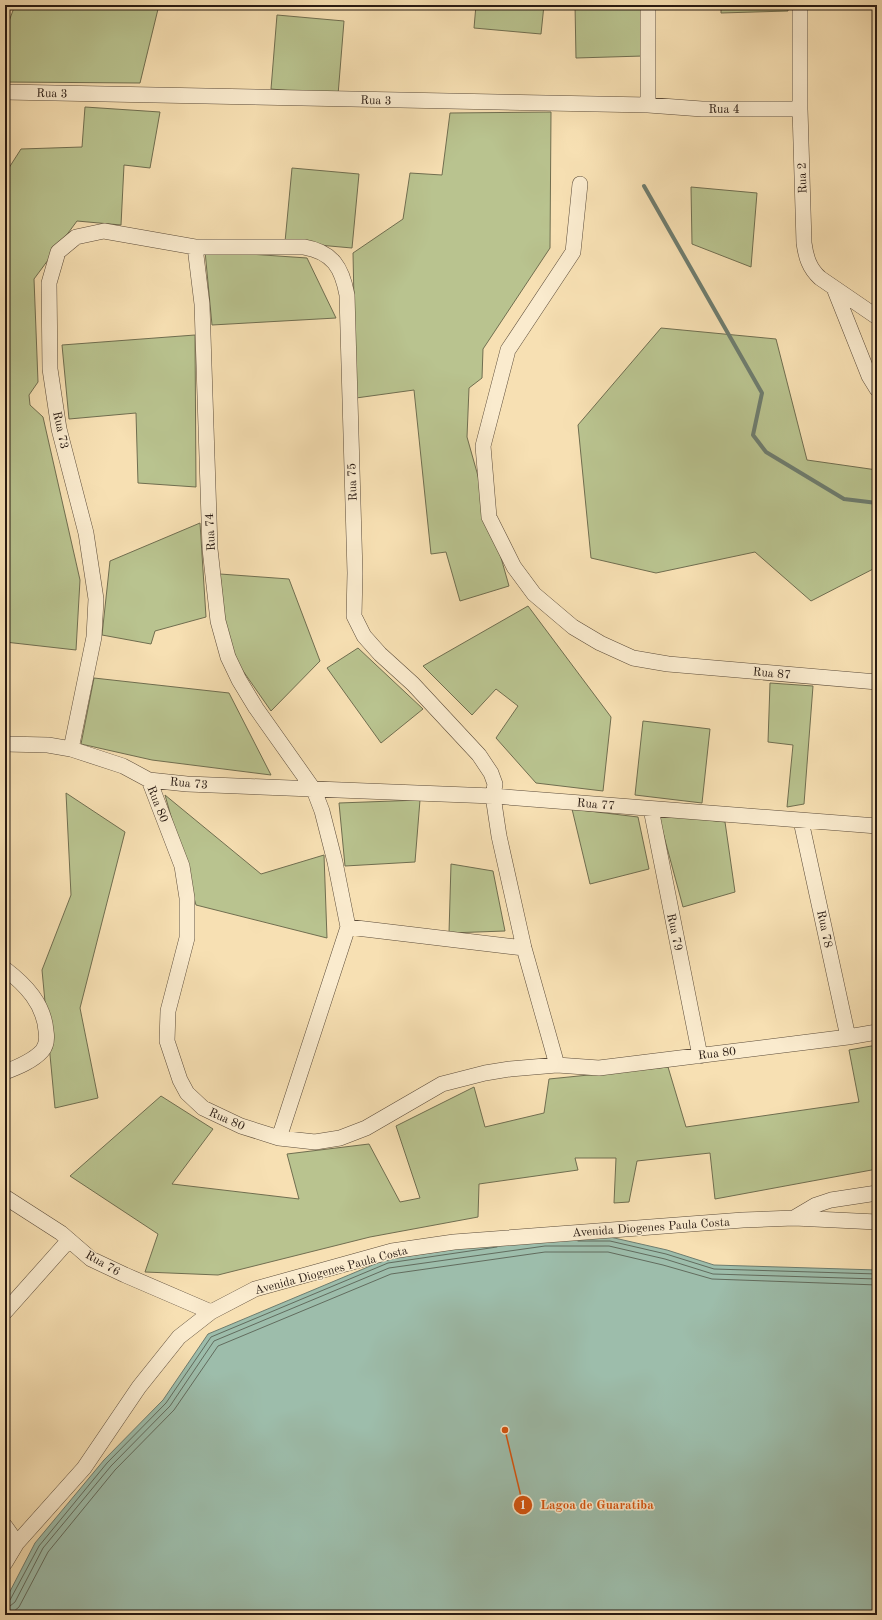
<svg xmlns="http://www.w3.org/2000/svg" width="882" height="1620" viewBox="0 0 882 1620" font-family="'Old Standard TT',serif">
<rect width="100%" height="100%" fill="#f7e0b3"/>
<filter id="stains"><feTurbulence type="fractalNoise" baseFrequency=".005" numOctaves="4"/><feColorMatrix values="0 0 0 0 .2 0 0 0 0 .09 0 0 0 0 .02 0 0 0 .5 -.17"/></filter>
<radialGradient id="worn" r=".72"><stop offset=".6" stop-color="#630" stop-opacity="0"/><stop offset="1" stop-color="#630" stop-opacity=".3"/></radialGradient>
<!-- green -->
<path fill="#b9c38f" stroke="#706e50" d="M 15,5 L 159,5 L 140,83 L 5,82 L 5,32 Z
M 476,5 L 544,5 L 541,34 L 474,28 Z
M 575,5 L 641,5 L 643,56 L 576,58 Z
M 721,5 L 788,5 L 788,11 L 721,13 Z
M 277,15 L 344,21 L 338,95 L 271,89 Z
M 85,107 L 160,112 L 150,168 L 124,165 L 121,225 L 77,221 L 34,279 L 38,382 L 29,395 L 30,405 L 43,417 L 80,580 L 76,650 L 5,642 L 5,174 L 21,149 L 82,147 Z
M 551,112 L 550,248 L 483,349 L 482,378 L 469,388 L 467,437 L 509,586 L 460,601 L 446,552 L 431,554 L 414,390 L 356,398 L 353,253 L 403,219 L 410,173 L 442,175 L 450,113 Z
M 292,168 L 359,174 L 352,248 L 285,242 Z
M 691,187 L 757,193 L 751,267 L 692,244 Z
M 205,251 L 307,258 L 336,318 L 212,325 Z
M 661,328 L 776,339 L 807,460 L 877,470 L 877,567 L 811,601 L 755,552 L 656,573 L 591,558 L 578,425 Z
M 195,335 L 196,487 L 138,483 L 136,413 L 69,419 L 62,345 Z
M 200,523 L 206,617 L 155,631 L 151,644 L 102,635 L 110,561 Z
M 220,574 L 289,579 L 320,661 L 271,711 L 227,648 Z
M 528,606 L 611,717 L 603,791 L 536,783 L 496,738 L 518,706 L 496,689 L 472,715 L 423,666 Z
M 358,648 L 423,709 L 381,743 L 327,668 Z
M 94,678 L 229,693 L 271,775 L 152,760 L 81,744 Z
M 770,683 L 813,686 L 804,804 L 787,807 L 793,745 L 768,742 Z
M 643,721 L 710,729 L 702,803 L 635,795 Z
M 66,793 L 125,832 L 80,1008 L 98,1098 L 55,1108 L 42,970 L 71,895 Z
M 165,795 L 261,874 L 324,855 L 327,938 L 196,905 Z
M 420,800 L 415,862 L 345,866 L 339,803 Z
M 572,809 L 638,817 L 649,869 L 590,884 Z
M 658,814 L 725,822 L 735,892 L 683,907 Z
M 451,864 L 493,871 L 505,931 L 449,933 Z
M 877,1045 L 877,1169 L 715,1199 L 710,1153 L 637,1161 L 629,1202 L 614,1203 L 616,1158 L 575,1158 L 578,1170 L 479,1184 L 478,1217 L 370,1237 L 218,1275 L 145,1272 L 158,1234 L 70,1176 L 161,1096 L 213,1129 L 172,1184 L 299,1199 L 287,1154 L 369,1144 L 400,1202 L 420,1198 L 396,1126 L 474,1087 L 485,1127 L 544,1113 L 549,1079 L 668,1067 L 686,1127 L 859,1102 L 849,1050 Z"/>
<!-- water -->
<path fill="#9dbdab" stroke="#6e7c6e" d="M 610,1237 L 667,1250 L 714,1265 L 877,1270 L 877,1615 L 5,1615 L 5,1601 L 35,1543 L 104,1460 L 163,1400 L 208,1334 L 387,1259 L 475,1246 Z"/>
<g fill="none" stroke-linecap="round" stroke-linejoin="round">
<!-- shore -->
<path stroke="#626c5e" stroke-width="1" d="M 578,1241 L 610,1241 L 666,1254 L 714,1269 L 877,1274
M 5,1602 L 10,1600 L 39,1546 L 107,1463 L 166,1403 L 211,1337 L 388,1263 L 497,1247
M 5,1607 L 10,1606 L 15,1602 L 43,1548 L 111,1466 L 170,1406 L 214,1341 L 389,1268 L 545,1246 L 609,1246 L 665,1259 L 713,1274 L 877,1279
M 5,1613 L 13,1612 L 19,1607 L 48,1552 L 115,1470 L 174,1410 L 218,1346 L 391,1274 L 545,1252 L 608,1252 L 663,1265 L 712,1279 L 877,1285"/>
<!-- stream -->
<path stroke="#6e7c6e" stroke-width="4" d="M 644,186 L 762,393 L 753,435 L 766,452 L 844,499 L 877,503"/>
<defs>
<path id="street" d="M 800,5 L 800,109 L 804,243 C 806,257 809,268 820,278 L 877,317
M 5,92 L 648,105 L 648,5
M 648,105 L 702,109 L 800,109
M 580,184 L 573,252 L 508,350 L 483,446 L 489,517 L 514,567 L 534,594 L 573,627 L 600,643 L 633,658 L 668,664 L 877,682
M 195,247 L 202,304 L 210,549 L 218,621 L 228,657 L 239,680 L 256,708 L 314,790 L 322,811 L 335,862 L 348,927 L 279,1138
M 834,288 L 869,376 L 877,389
M 5,744 L 48,745 L 71,749 L 123,766 L 149,780 L 187,784 L 493,796 L 877,826
M 71,749 L 94,637 L 96,599 L 86,533 L 59,429 L 50,369 L 49,283 L 58,252 L 76,237 L 104,231 L 195,247 L 304,247 C 333,252 342,268 347,295 L 355,573 L 354,616 L 364,636 L 380,654 L 413,684 L 479,755 L 491,773 L 495,784 L 493,796 L 499,836 L 524,948 L 557,1065
M 149,780 L 182,866 L 187,898 L 187,938 L 168,1011 L 167,1041 L 180,1080 L 187,1093 L 203,1108 L 241,1126 L 279,1138 L 315,1142 L 340,1138 L 366,1128 L 442,1084 L 485,1073 L 510,1069 L 557,1065 L 599,1068 L 848,1037 L 877,1032
M 651,809 L 700,1056
M 801,821 L 848,1037
M 348,927 L 524,948
M 5,969 C 26,985 44,1004 46,1031 C 47,1037 47,1045 42,1051 C 33,1061 18,1067 5,1072
M 5,1197 L 61,1233 L 91,1259 L 125,1275 L 211,1312
M 794,1218 L 816,1205 L 831,1200 L 877,1193
M 5,1312 L 69,1240
M 5,1526 L 17,1543
M 5,1563 L 17,1543 L 84,1468 L 139,1387 L 179,1337 L 211,1312 L 255,1289 L 392,1251 L 454,1242 L 743,1220 L 794,1218 L 877,1222"/>
</defs>
<!-- street casing -->
<use href="#street" stroke="#5c4c3a" stroke-width="16"/>
<!-- street -->
<use href="#street" stroke="#faebce" stroke-width="15"/>
</g>
<g text-anchor="middle" stroke-width="3" stroke-linejoin="round" paint-order="stroke">
<!-- street labels -->
<g font-size="12" fill="#281a12" stroke="#faebce">
<text transform="translate(52 93) rotate(1)" y="4">Rua 3</text>
<text transform="translate(376 100) rotate(1)" y="4">Rua 3</text>
<text x="724" y="113">Rua 4</text>
<text transform="translate(802 178) rotate(-92)" y="4">Rua 2</text>
<text transform="translate(61 430) rotate(78)" y="4">Rua 73</text>
<text transform="translate(352 482) rotate(-92)" y="4">Rua 75</text>
<text transform="translate(210 532) rotate(-93)" y="4">Rua 74</text>
<text transform="translate(772 673) rotate(5)" y="4">Rua 87</text>
<text transform="translate(189 783) rotate(5)" y="4">Rua 73</text>
<text transform="translate(158 804) rotate(68)" y="4">Rua 80</text>
<text transform="translate(596 804) rotate(5)" y="4">Rua 77</text>
<text transform="translate(825 929) rotate(78)" y="4">Rua 78</text>
<text transform="translate(675 932) rotate(78)" y="4">Rua 79</text>
<text transform="translate(717 1053) rotate(-7)" y="4">Rua 80</text>
<text transform="translate(227 1119) rotate(24)" y="4">Rua 80</text>
<text transform="translate(651 1227) rotate(-4)" y="4">Avenida Diogenes Paula Costa</text>
<text transform="translate(103 1263) rotate(30)" y="4">Rua 76</text>
<text transform="translate(331 1270) rotate(-15)" y="4">Avenida Diogenes Paula Costa</text>
</g>
</g>
<!-- callouts -->
<path fill="none" stroke="#d5530d" stroke-width="1.5" d="M505 1430L523 1505"/>
<g fill="#d5530d" stroke="#faebce" stroke-width="1.5">
<circle cx="505" cy="1430" r="4"/>
<circle cx="523" cy="1505" r="10"/>
</g>
<g font-size="12" text-anchor="middle" font-weight="bold" fill="#fff">
<text x="523" y="1509">1</text>
</g>
<g font-size="13" text-anchor="middle" font-weight="bold" fill="#d5530d" stroke="#faebce" stroke-width="3" stroke-linejoin="round" paint-order="stroke">
<text x="597" y="1509">Lagoa de Guaratiba</text>
</g>
<!-- margin -->
<rect width="882" height="1620" fill="none" stroke="#f7e0b3" stroke-width="20"/>
<rect x="6" y="6" width="870" height="1608" fill="none" stroke="#281a12" stroke-width="2"/>
<rect x="10" y="10" width="862" height="1600" fill="none" stroke="#281a12"/>
<rect width="100%" height="100%" filter="url(#stains)"/>
<rect width="100%" height="100%" fill="url(#worn)"/>
</svg>
